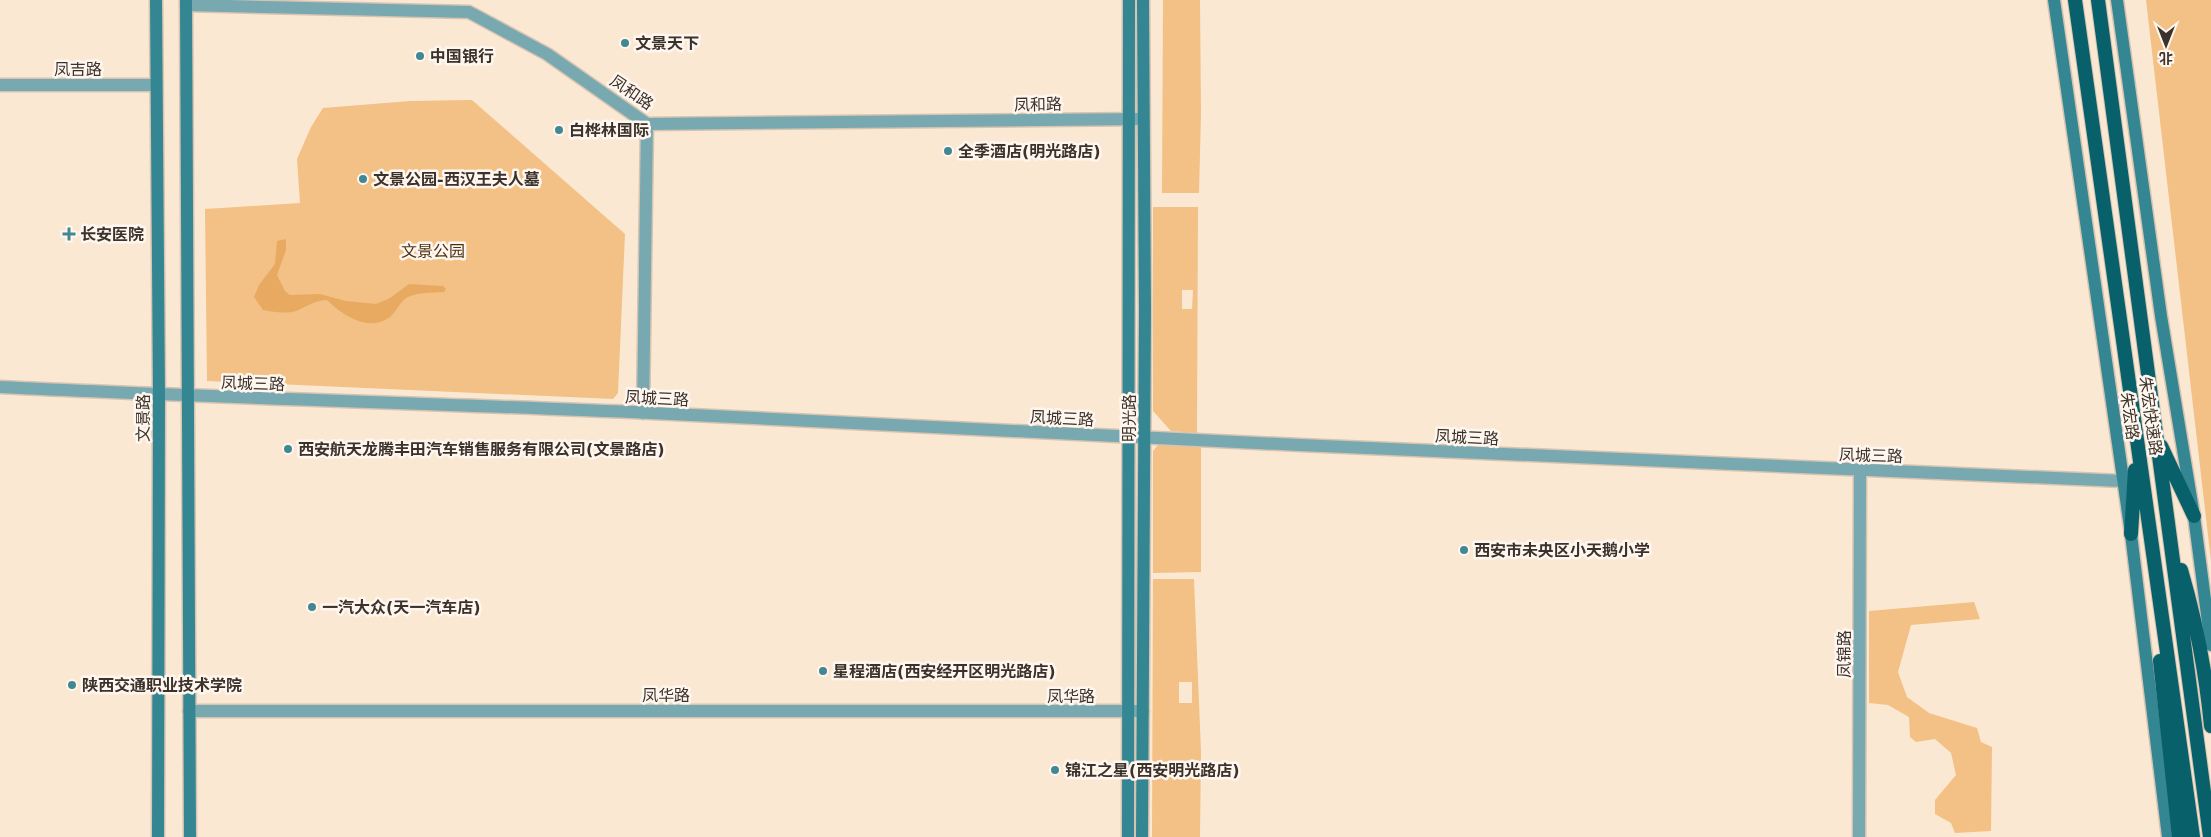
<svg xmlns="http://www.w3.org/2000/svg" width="2211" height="837" viewBox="0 0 2211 837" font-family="'DejaVu Sans','Noto Sans SC',sans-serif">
<rect width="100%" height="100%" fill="#fbe8d3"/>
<!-- green -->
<path fill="#f3c085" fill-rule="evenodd" d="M 1163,0 L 1200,0 L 1201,114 L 1199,193 L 1162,193 Z
M 2146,0 L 2211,0 L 2211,561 Z
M 472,100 L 625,234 L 618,393 L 613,399 L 207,381 L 205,209 L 300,203 L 297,159 L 311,127 L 323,108 L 410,101 Z
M 1153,207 L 1198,207 L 1197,433 L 1171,431 L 1153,411 ZM 1182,290 L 1193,290 L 1192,309 L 1182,309 Z
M 1201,443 L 1201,572 L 1153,573 L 1153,451 L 1159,444 Z
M 1153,579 L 1194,579 L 1201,752 L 1200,837 L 1152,837 ZM 1179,682 L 1192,682 L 1192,703 L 1179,703 Z
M 1974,602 L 1980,619 L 1911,625 L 1898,672 L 1907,697 L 1929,713 L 1977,728 L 1981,742 L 1992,747 L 1991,831 L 1955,833 L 1951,823 L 1935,814 L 1935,800 L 1956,775 L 1951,753 L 1935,739 L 1916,742 L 1910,737 L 1909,717 L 1888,705 L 1869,703 L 1869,611 Z"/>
<!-- water -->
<path fill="#e8aa60" d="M 286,239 L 286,250 L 277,275 L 285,291 L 290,295 L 320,294 L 346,301 L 376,304 L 390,298 L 409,284 L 443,286 L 446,289 L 444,292 C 433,293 418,292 408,297 C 400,301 397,311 390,317 C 369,333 342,315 327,300 C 313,301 308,306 296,311 C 286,314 273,312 263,310 L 254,297 L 259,285 L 275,264 L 277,241 Z"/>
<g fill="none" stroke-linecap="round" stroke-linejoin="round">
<defs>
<path id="tertiary" d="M 186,5 L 469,12 L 547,54 L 647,124 L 1143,119
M 0,85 L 156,85
M 0,387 C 217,398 434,403 651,413 C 1141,437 1632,463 2122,481
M 643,413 L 647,124
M 189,711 L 1143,711
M 1859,837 L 1860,470"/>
<path id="secondary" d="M 156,0 L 159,395 L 158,837
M 186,0 L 190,837
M 2054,0 L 2131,534 L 2168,837
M 2117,0 L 2161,316 L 2194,516 L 2211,645
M 1128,837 L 1129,0
M 1142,837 L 1145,310 L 1143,0"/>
<path id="trunk" d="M 2075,0 L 2193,837
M 2098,0 L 2210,837
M 2161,446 L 2194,516
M 2131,534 L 2135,470
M 2181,570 C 2196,621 2206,673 2211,726
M 2160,661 L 2179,837"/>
</defs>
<!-- tertiary casing -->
<use href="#tertiary" stroke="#d5c4b1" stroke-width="15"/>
<!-- secondary casing -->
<use href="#secondary" stroke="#d5c4b1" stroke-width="15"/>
<!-- trunk casing -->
<use href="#trunk" stroke="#d5c4b1" stroke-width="16"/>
<!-- tertiary -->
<use href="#tertiary" stroke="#78a8b0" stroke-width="12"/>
<!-- secondary -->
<use href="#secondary" stroke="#358693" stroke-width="12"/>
<!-- trunk -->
<use href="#trunk" stroke="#08606b" stroke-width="14"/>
</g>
<!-- markers -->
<g fill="#428893" stroke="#fff7ef" stroke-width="2">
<circle cx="625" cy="43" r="5"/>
<circle cx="420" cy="56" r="5"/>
<circle cx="559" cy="130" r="5"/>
<circle cx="948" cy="151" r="5"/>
<circle cx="363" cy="179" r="5"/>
<path d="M66.5 226.5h5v5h5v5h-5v5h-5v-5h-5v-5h5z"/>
<circle cx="288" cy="449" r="5"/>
<circle cx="1464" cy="550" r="5"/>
<circle cx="312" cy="607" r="5"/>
<circle cx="823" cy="671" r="5"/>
<circle cx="72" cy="685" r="5"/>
<circle cx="1055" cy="770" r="5"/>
</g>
<g text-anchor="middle" stroke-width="5" stroke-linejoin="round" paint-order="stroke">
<!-- poi labels -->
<g font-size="16" font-weight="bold" fill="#3b332b" stroke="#fff7ef" text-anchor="start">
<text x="635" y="49">文景天下</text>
<text x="430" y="62">中国银行</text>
<text x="569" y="136">白桦林国际</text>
<text x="958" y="157">全季酒店(明光路店)</text>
<text x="373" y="185">文景公园-西汉王夫人墓</text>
<text x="80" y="240">长安医院</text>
<text x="298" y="455">西安航天龙腾丰田汽车销售服务有限公司(文景路店)</text>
<text x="1474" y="556">西安市未央区小天鹅小学</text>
<text x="322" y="613">一汽大众(天一汽车店)</text>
<text x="833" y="677">星程酒店(西安经开区明光路店)</text>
<text x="82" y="691">陕西交通职业技术学院</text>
<text x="1065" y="776">锦江之星(西安明光路店)</text>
</g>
<!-- street labels -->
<g font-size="16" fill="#3b332b" stroke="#fff7ef">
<text x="78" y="75">凤吉路</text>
<text transform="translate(632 92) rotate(34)" y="6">凤和路</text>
<text transform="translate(1038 104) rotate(-1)" y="6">凤和路</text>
<text transform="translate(253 383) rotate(2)" y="6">凤城三路</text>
<text transform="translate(657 398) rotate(3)" y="6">凤城三路</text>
<text transform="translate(2130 416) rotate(82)" y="6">朱宏路</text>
<text transform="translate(2151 416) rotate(82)" y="6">朱宏快速路</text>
<text transform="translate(143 418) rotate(-90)" y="6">文景路</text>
<text transform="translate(1062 418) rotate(3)" y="6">凤城三路</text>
<text transform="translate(1129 418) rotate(-90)" y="6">明光路</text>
<text transform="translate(1467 437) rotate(3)" y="6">凤城三路</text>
<text transform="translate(1871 455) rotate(2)" y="6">凤城三路</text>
<text transform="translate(1844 654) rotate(-90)" y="6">凤锦路</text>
<text x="666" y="701">凤华路</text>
<text x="1071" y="702">凤华路</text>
</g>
<!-- park labels -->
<g font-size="16" fill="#493010" stroke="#fff7ef">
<text x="433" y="257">文景公园</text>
</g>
</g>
<!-- north arrow -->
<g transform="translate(2166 45) rotate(180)" stroke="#fff7ef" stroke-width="4" paint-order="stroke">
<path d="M0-4L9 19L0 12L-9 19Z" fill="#3b332b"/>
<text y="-8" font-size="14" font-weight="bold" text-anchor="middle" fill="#3b332b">北</text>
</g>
</svg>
